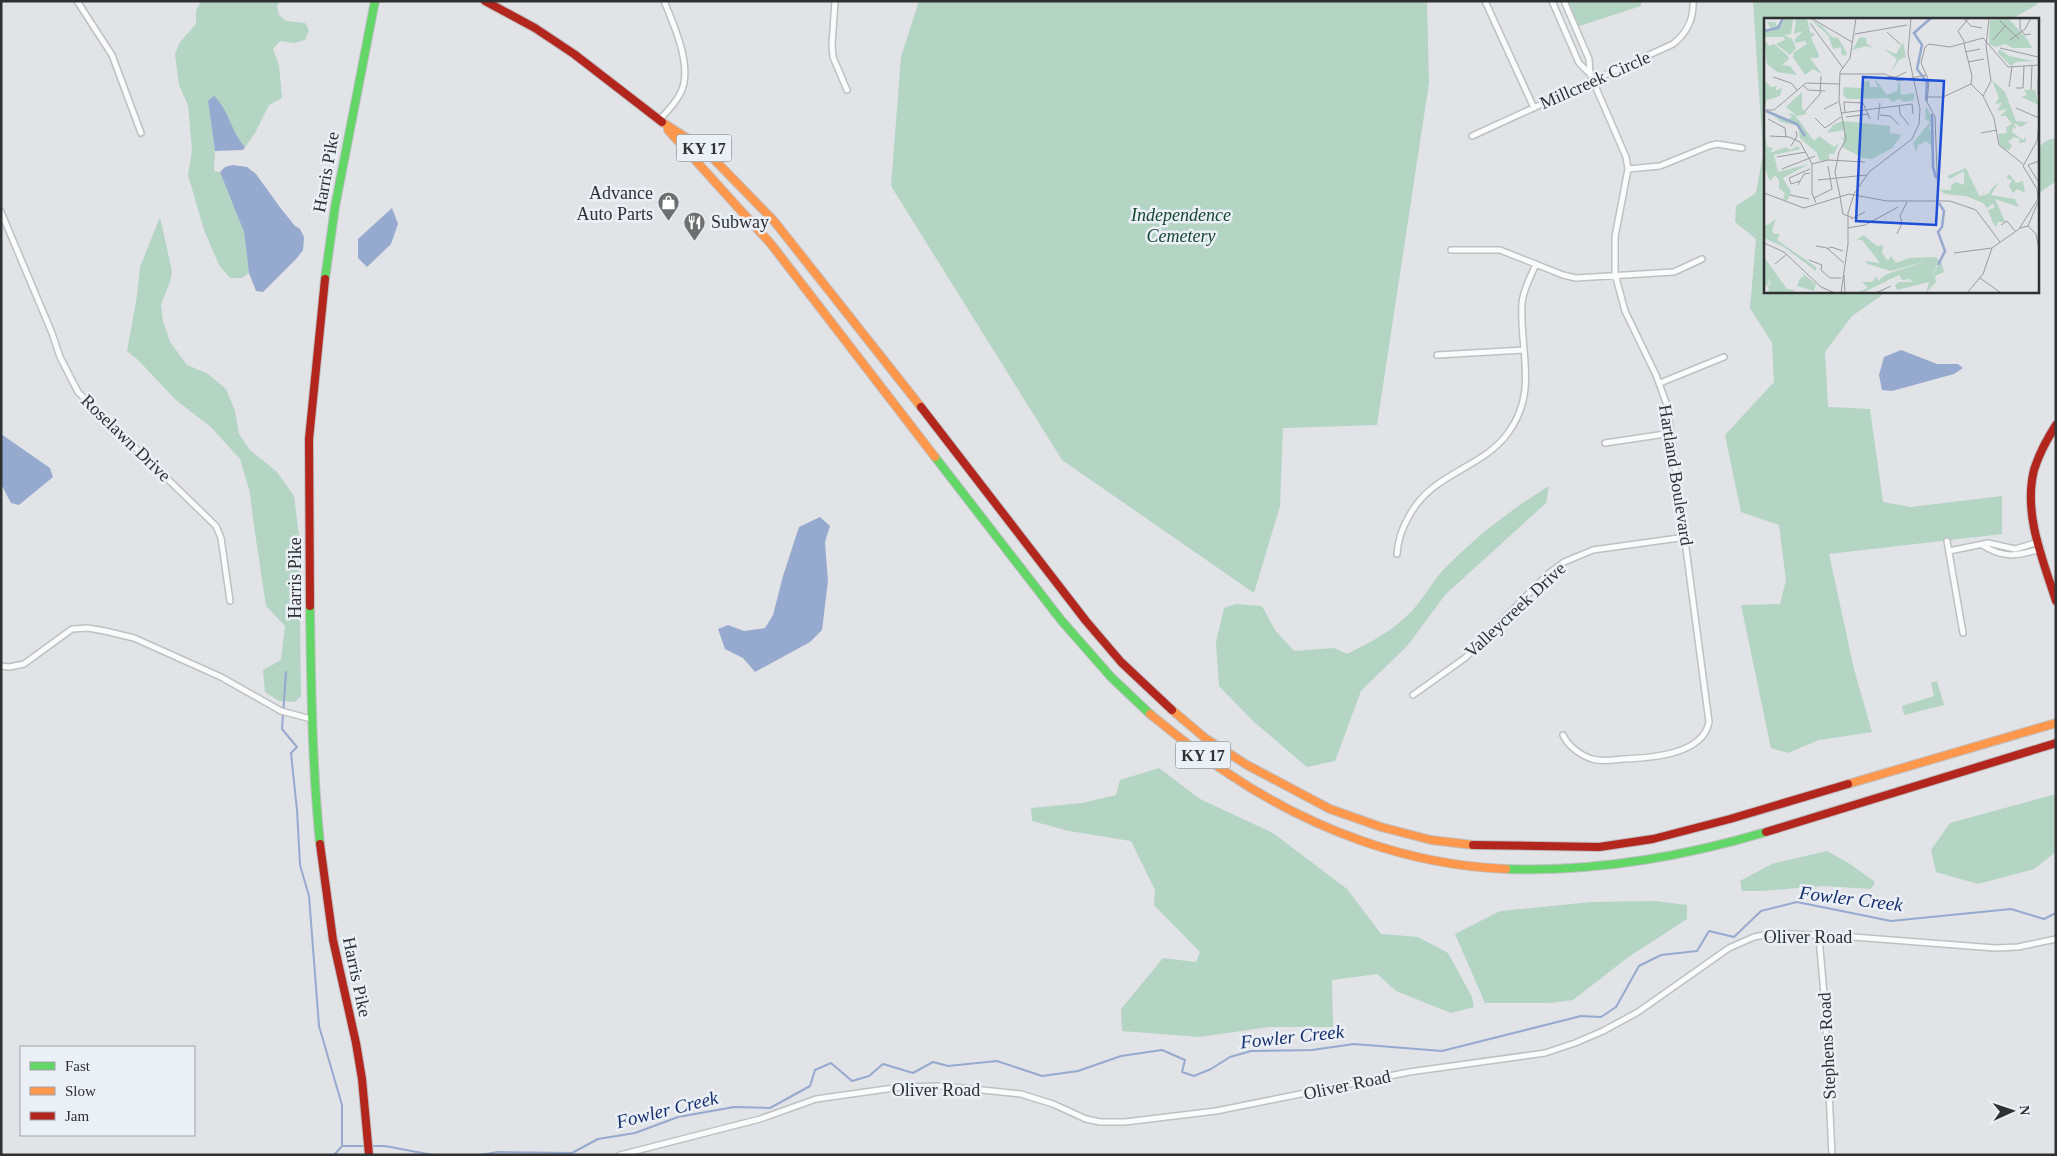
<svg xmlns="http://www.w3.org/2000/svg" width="2057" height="1156" viewBox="0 0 2057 1156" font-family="'Times New Roman',serif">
<rect width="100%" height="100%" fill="#e1e3e6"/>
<!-- green -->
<path fill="#b4d4c4" d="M 199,1 L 280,1 L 277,6 L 279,15 L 286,21 L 305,23 L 309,30 L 305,40 L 294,43 L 280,41 L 273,49 L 279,65 L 282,98 L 269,105 L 255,133 L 245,147 L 237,138 L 220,102 L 208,101 L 215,151 L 214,171 L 220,172 L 244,232 L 249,273 L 242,278 L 230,278 L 219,265 L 204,230 L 188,175 L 192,150 L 188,105 L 179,85 L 175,54 L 180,42 L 196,24 L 196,11 L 200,3 Z
M 919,1 L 1427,1 L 1429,83 L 1377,425 L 1283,428 L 1280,506 L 1254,593 L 1062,460 L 891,186 L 901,57 Z
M 1564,1 L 1641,1 L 1641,6 L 1576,27 Z
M 1753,1 L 2036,1 L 2038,4 L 2012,19 L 1766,19 L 1766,291 L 1884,291 L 1882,295 L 1852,316 L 1825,352 L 1828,407 L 1870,409 L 1883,502 L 1911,507 L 2002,496 L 2002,534 L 1829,554 L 1854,669 L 1872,732 L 1819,740 L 1788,753 L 1771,748 L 1741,605 L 1780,604 L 1786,580 L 1779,525 L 1741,512 L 1725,435 L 1774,382 L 1772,343 L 1750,308 L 1756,239 L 1735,222 L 1736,206 L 1756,193 L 1763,154 Z
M 2056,138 L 2056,181 L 2038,194 L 2038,147 L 2048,140 Z
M 160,217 L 172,271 L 170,282 L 161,304 L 163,321 L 170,342 L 187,365 L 208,374 L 226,389 L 235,411 L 239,434 L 250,450 L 277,472 L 294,496 L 299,536 L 301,696 L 295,702 L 279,701 L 265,692 L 263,670 L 281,660 L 285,626 L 266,606 L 253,519 L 250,493 L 240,459 L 212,428 L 176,400 L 138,360 L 127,351 L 137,296 L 140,267 Z
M 1549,486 L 1546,503 L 1445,595 L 1408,645 L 1361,691 L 1335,761 L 1307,767 L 1254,722 L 1219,686 L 1216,642 L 1224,608 L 1236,604 L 1262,606 L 1275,630 L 1294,651 L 1334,648 L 1347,654 C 1371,642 1391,632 1411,612 C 1425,597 1434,578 1449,564 C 1479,534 1513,508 1549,486 Z
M 1937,681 L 1944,705 L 1904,715 L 1902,706 L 1934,696 L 1931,683 Z
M 1159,768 L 1200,799 L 1273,833 L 1347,889 L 1381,934 L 1418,937 L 1448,953 L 1472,997 L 1474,1007 L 1451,1013 L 1396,991 L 1377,974 L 1332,980 L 1333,1027 L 1269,1027 L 1199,1037 L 1122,1031 L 1121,1009 L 1163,958 L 1196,962 L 1200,952 L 1154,905 L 1155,890 L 1131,841 L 1069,831 L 1032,821 L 1031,808 L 1082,803 L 1116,795 L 1120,780 Z
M 2056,794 L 2056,852 L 2034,869 L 1978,884 L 1936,872 L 1931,850 L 1950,823 Z
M 1827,851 L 1850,864 L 1875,882 L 1871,889 L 1823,886 L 1762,891 L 1742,891 L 1740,881 L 1772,864 Z
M 1655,901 L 1687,905 L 1687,919 L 1627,958 L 1573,1000 L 1551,1003 L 1485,1003 L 1455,934 L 1500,911 L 1591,902 Z"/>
<!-- water -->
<path fill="#96a9cf" d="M 214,96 C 229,110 231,132 245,147 L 243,150 L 215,151 L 208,101 Z
M 233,165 L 247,167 L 256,174 L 282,210 L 295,226 L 300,229 L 304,237 L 303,250 L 297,258 L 263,292 L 256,291 L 249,273 L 244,232 L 220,172 L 225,167 Z
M 392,208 L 398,224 L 391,244 L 367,267 L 358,258 L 358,239 Z
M 1901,350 L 1937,364 L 1958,364 L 1963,368 L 1954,374 L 1892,391 L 1882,390 L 1879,375 L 1884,357 Z
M 1,434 L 50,468 L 53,477 L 19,505 L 11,503 L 1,484 Z
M 820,517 L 830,526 L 825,542 L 828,581 L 822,630 L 810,642 L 755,672 L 743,658 L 725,649 L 718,629 L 728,625 L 744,631 L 765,628 L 773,615 L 783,576 L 799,527 Z"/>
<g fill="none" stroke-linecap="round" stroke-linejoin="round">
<!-- stream -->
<path stroke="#96a9cf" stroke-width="2" d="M 286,672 L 282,729 L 297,747 L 291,753 L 297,810 L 300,865 L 309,896 L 319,1026 L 342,1105 L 342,1146
M 370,1146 L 385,1146 L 433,1155
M 334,1155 L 342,1146 L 365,1146
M 479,1155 L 498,1152 L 572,1153 L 598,1139 L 635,1133 L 678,1117 L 734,1107 L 770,1108 L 810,1086 L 815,1070 L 831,1063 L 852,1081 L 869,1076 L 883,1064 L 913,1073 L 933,1062 L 948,1066 L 997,1061 L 1042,1076 L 1078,1071 L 1121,1056 L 1162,1050 L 1185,1060 L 1182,1072 L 1194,1076 L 1211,1069 L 1230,1057 L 1251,1051 L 1312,1050 L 1354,1044 L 1442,1051 L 1581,1016 L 1601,1017 L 1616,1007 L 1639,966 L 1661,955 L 1697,951 L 1709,931 L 1734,937 L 1761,911 L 1797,902 L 1891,921 L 2011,909 L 2044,919 L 2056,913"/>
<defs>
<path id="street" d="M 77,1 L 112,55 L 141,133
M 835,1 L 832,45 L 833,57 L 847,90
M 1485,1 L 1534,108
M 1552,1 L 1579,63 L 1590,74
M 659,120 C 667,112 676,103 681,92 C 693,67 674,25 664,1
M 1472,136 L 1673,44 C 1687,33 1694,20 1693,1
M 1628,169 L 1660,166 L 1709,146 L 1717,144 L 1742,148
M 1,212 L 52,333 L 60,357 L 78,392 L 216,526 L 221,538 L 230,601
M 1451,250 L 1500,250 L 1563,275 L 1576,278 L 1674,272 L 1702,259
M 1437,355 L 1524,350
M 1660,383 L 1724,357
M 1605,443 L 1672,433
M 1947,541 L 1963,633
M 1982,545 C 2004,559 2017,556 2041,549
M 1949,551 L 1988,543 L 2015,549 L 2039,542
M 1397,554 C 1398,540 1401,530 1408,518 C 1431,472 1481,470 1508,433 C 1539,391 1519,350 1522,303 C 1523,290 1531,276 1536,264
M 1,666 L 9,667 L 24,664 L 72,629 L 88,628 L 105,631 L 134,638 L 221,677 L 281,711 L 311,719
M 1413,695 L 1465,658 L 1548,574 L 1564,562 L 1593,550 L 1686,537
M 1563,735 C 1568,746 1580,755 1592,759 C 1602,762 1613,760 1623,759 C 1650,758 1703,755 1709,722 L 1667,405 L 1656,375 L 1625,311 L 1615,274 L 1615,237 L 1628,169 L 1626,157 L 1590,74 L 1589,59 L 1564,1
M 1819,937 L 1825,1006 L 1832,1155
M 620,1155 L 760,1119 L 816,1099 L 901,1087 L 944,1086 L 1021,1094 L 1053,1104 L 1086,1119 L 1100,1122 L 1125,1122 L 1216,1111 L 1409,1072 L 1545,1053 L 1575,1043 L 1603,1031 L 1638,1012 L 1729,948 L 1754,937 L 1774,933 L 1853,937 L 1995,948 L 2018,947 L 2056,939"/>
<path id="fast" d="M 325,279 L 335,207 L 375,1
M 935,457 L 1061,620 L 1111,677 L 1150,714
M 310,606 C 311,685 312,764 320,844
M 1506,869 C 1594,872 1682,857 1766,832"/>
<path id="slow" d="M 662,122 L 704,149 L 774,221 L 921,407
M 668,130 L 771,244 L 935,457
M 1172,710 L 1205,738 L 1247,765 L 1330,809 L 1381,827 L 1431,840 L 1473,845
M 1150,714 C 1176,735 1201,756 1229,774 C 1311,829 1407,865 1506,869
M 1848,784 L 2056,723"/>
<path id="jam" d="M 485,1 L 535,28 L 574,54 L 662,122
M 921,407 L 1086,621 L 1121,662 L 1172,710
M 2056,425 C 2047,439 2039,454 2034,470 C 2023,514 2043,560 2056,601
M 310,606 L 309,439 L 325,279
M 1766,832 L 2056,743
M 320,844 L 333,940 L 356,1043 L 362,1079 L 369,1155
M 1473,845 L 1599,847 L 1653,839 L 1730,819 L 1848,784"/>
</defs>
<!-- street casing -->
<use href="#street" stroke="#bfc0c3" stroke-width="8"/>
<!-- fast casing -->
<use href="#fast" stroke="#bfc0c3" stroke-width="10"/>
<!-- slow casing -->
<use href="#slow" stroke="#bfc0c3" stroke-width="10"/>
<!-- jam casing -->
<use href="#jam" stroke="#bfc0c3" stroke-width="10"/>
<!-- street -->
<use href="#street" stroke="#fafbfb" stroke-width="5"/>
<!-- fast -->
<use href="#fast" stroke="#63d668" stroke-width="8"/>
<!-- slow -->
<use href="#slow" stroke="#ff974d" stroke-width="8"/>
<!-- jam -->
<use href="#jam" stroke="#b3261e" stroke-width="8"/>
</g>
<!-- icons -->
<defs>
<symbol id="shop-pin" viewBox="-11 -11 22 30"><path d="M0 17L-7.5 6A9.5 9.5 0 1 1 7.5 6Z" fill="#6d6f71" stroke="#ebeff6"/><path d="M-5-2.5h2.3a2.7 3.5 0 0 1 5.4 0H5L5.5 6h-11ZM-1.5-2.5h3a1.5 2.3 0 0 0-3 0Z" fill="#fff"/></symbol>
<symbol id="restaurant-pin" viewBox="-11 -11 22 30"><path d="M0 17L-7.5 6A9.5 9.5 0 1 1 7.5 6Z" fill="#6d6f71" stroke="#ebeff6"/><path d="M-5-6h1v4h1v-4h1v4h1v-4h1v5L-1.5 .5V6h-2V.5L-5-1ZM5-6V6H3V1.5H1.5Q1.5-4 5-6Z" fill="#fff"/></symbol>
</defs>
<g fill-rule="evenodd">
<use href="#shop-pin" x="656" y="190" width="25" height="34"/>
<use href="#restaurant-pin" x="682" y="210" width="25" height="34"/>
</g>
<g text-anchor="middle" stroke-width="5" stroke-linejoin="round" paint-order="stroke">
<!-- shield labels -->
<g fill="#ebeff6" stroke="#67696d" stroke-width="1">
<rect x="676.5" y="134.5" width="55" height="27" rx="4"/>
<rect x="1175.5" y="741.5" width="55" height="27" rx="4"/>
</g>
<g font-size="16" font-weight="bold" fill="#2e3032">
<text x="704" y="154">KY 17</text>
<text x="1203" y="761">KY 17</text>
</g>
<!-- street labels -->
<g font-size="18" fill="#2e3032" stroke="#ebeff6">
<text transform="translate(1595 80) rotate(-24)" y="6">Millcreek Circle</text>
<text transform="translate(326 172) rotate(-80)" y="6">Harris Pike</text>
<text transform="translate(126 438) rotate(44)" y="6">Roselawn Drive</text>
<text transform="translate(1676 475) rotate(81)" y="6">Hartland Boulevard</text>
<text transform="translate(295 578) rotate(-90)" y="6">Harris Pike</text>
<text transform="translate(1515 610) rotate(-43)" y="6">Valleycreek Drive</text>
<text x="1808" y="943">Oliver Road</text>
<text transform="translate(357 977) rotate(78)" y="6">Harris Pike</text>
<text transform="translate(1827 1046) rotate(-93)" y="6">Stephens Road</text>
<text transform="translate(1347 1085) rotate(-12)" y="6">Oliver Road</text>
<text x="936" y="1096">Oliver Road</text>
</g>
<!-- poi labels -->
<g font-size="18" fill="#2e3032" stroke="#ebeff6" text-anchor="end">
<text x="653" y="199">Advance<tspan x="653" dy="21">Auto Parts</tspan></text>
<text x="711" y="228" text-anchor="start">Subway</text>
</g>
<!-- park labels -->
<g font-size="18" font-style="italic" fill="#154830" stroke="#ebeff6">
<text x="1181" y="221">Independence<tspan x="1181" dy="21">Cemetery</tspan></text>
</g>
<!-- water labels -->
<g font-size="19" font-style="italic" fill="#142f6e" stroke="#ebeff6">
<text transform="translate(1851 898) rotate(7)" y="7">Fowler Creek</text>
<text transform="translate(1292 1036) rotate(-6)" y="7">Fowler Creek</text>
<text transform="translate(667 1109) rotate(-14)" y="7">Fowler Creek</text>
</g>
</g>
<!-- overview -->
<g transform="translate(1764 18)">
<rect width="275" height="275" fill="#e1e3e6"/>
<path d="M 19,0 L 42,0 L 43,1 L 46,14 L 51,16 L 47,20 L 55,37 L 54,40 L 46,40 L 58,56 L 49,51 L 41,57 L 29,39 L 30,34 L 43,26 L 41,23 L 31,25 L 31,21 L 39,13 L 30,16 L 32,2 L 29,1 L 27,16 L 20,17 L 28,21 L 32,30 L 26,37 L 12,26 L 21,22 L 20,19 L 0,19 L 1,13 L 8,12 L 3,4 L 11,4 L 13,8 L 18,1 L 19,5 ZM 244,0 L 263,21 L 268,30 L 249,30 L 241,26 L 232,29 L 225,26 L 226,2 ZM 46,1 L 58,8 L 68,19 L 74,20 L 83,35 L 81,38 L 77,36 L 77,29 L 69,31 L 64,17 ZM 96,19 L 102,20 L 103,26 L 110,30 L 102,28 L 88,32 ZM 0,21 L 5,28 L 10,26 L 24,38 L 25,41 L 18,47 L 26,48 L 33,57 L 13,54 L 3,46 ZM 139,24 L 142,39 L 135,42 L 127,54 L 133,41 L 120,31 L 132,36 ZM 235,31 L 245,38 L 270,43 L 252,44 L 247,48 L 234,35 ZM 109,58 L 123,77 L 133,73 L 134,65 L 136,65 L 137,77 L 150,75 L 150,82 L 140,84 L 135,81 L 128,84 L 125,80 L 83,81 L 79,77 L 80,69 L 97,70 L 99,61 L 101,64 L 105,62 L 106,69 L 114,69 ZM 0,62 L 7,69 L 13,68 L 11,73 L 18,70 L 16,78 L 3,82 L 1,88 ZM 228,62 L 241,74 L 252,103 L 264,104 L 257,109 L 250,105 L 252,111 L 249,109 L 248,114 L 259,122 L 261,119 L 262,124 L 255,125 L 256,121 L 250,119 L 244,124 L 248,128 L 244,133 L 236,128 L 234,116 L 243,115 L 242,109 L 248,106 L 242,98 L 236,98 L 243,91 L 233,93 L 238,85 L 231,86 L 235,80 ZM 260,72 L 271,72 L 275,87 L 257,79 L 263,77 ZM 38,74 L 38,90 L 43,96 L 33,98 L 22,89 ZM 162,88 L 167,97 L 168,105 L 165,110 L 168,114 L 168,128 L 162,123 L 154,127 L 152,134 L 149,125 L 166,104 L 161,101 ZM 5,94 L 24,101 L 28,99 L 24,95 L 31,97 L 50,123 L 55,118 L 70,129 L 75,125 L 70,136 L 65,136 L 65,142 L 56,143 L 53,135 L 36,120 L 34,108 L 17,104 ZM 78,103 L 126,108 L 126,115 L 138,117 L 128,130 L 108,141 L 99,140 L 78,129 L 80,123 L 76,119 L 80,121 L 80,112 L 63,115 L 69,107 ZM 1,117 L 3,129 L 9,130 L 6,135 L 22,129 L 26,132 L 34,128 L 36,131 L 10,137 L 14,154 L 45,146 L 19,160 L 27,174 L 23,183 L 19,181 L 21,175 L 15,170 L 15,162 L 11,157 L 6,163 L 1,151 ZM 202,150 L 215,178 L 224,176 L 229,169 L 235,164 L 227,177 L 251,181 L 255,189 L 231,181 L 241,204 L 234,204 L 232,209 L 229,205 L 224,192 L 230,190 L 230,185 L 223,190 L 219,185 L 202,178 L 181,176 L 175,172 L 187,172 L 187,167 L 192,164 L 200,167 L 200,153 L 186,161 L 183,158 ZM 245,156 L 252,165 L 259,163 L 261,175 L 253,171 L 249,175 L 245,168 L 248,162 L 242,160 ZM 12,201 L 8,212 L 10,216 L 16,216 L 13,222 L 52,249 L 52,253 L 20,229 L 0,220 L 0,209 ZM 99,217 L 113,228 L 119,227 L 118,235 L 124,243 L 127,238 L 132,245 L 145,240 L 172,239 L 175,243 L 167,259 L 177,243 L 180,254 L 171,258 L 172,264 L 162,275 L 165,264 L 133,272 L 131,267 L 135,264 L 149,264 L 145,261 L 138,262 L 135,257 L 98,275 L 92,275 L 104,270 L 98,264 L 108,264 L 113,258 L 114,263 L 123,256 L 167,242 L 127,253 L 104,246 L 101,243 L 116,245 L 98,222 L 93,222 ZM 0,239 L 23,271 L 31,272 L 27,275 L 5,275 L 4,267 L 7,267 L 4,259 L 5,266 L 0,270 ZM 38,255 L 52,266 L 50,273 L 33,268 L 36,260 L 40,259 Z" fill="#b4d4c4"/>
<path fill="none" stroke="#96a9cf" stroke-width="2.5" d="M 0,13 L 14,10 L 19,0M 162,83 L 163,64 L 153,51 L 158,27 L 150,15 L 167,0M 2,93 L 33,106 L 41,118M 168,96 L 169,149 L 172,160M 174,247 L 181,233 L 174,214 L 178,209 L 180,193 L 175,185"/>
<path fill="none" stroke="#999b9e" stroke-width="1" d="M 47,0 L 88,24M 199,0 L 207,8 L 218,10M 225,0 L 222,28 L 227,63 L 219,78 L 230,100 L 235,127 L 259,146M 256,0 L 256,11 L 261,17 L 267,16M 236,3 L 255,21M 46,5 L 79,50M 123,14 L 136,26M 91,16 L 143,7M 229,22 L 242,7M 246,22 L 261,11 L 267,0M 201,25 L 194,13 L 205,0M 200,26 L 208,58 L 207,66M 236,30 L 274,39M 201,34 L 216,31M 204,44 L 220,41M 76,56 L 121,56 L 134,63 L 162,57M 124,58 L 132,59 L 142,54M 9,59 L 27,65 L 33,72M 39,67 L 44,72 L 61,73M 245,69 L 248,49M 252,70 L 259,70 L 260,48M 267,72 L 268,47M 274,77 L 274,60M 164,79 L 179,79 L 207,66 L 219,78M 135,87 L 136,96 L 145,107M 252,90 L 275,100M 60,91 L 74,84M 0,92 L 10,92 L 42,65 L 75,66M 41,93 L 56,76 L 57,58M 77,95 L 148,86 L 149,96M 81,95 L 80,84 L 99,85 L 106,101M 116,97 L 126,98 L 135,107M 82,99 L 105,96M 51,100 L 61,110 L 77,99M 4,101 L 21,110 L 22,119M 114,102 L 116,85M 217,115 L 233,112M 6,118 L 25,119 L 36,124 L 48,146M 27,128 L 33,118 L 32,113M 13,139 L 42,134M 275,143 L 264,147 L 275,165M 18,151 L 51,138M 54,162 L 102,157M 36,163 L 27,166 L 25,160 L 46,151M 34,167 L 40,156 L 46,155M 0,175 L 40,190 L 85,176 L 123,183 L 186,183 L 212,192 L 236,224M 26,177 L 45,181M 76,178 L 71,154 L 75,134 L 82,121 L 75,82 L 76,54 L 86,40 L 92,0M 76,179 L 79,196 L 89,200M 50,180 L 68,171 L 64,148M 174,181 L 171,99 L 163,84 L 165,63 L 157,45 L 161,29 L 165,26 L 186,29 L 219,20 L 244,49 L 275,47M 52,185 L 48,175 L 48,146 L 64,142 L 101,144M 87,201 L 101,194M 237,207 L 243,203 L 251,213M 264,208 L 274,184M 84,210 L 101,207 L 134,189M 256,210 L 264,208 L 272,216 L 275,231M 133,216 L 138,205 L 136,198 L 143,184M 0,225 L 20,234 L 57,269 L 71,275M 52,228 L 63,230 L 80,245M 63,231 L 67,229 L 79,233M 190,235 L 228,230M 45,242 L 58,247 L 57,252 L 66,260 L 77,260M 11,246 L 23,236M 80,257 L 81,275M 216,260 L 237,275M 77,275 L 84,226 L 84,195 L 90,176 L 105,154 L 148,121 L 155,106 L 156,91 L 144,35 L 147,0M 112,275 L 127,268M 203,275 L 219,256 L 228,230 L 255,211 L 274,181 L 273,171 L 259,148 L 273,123 L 275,103"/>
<path fill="#1d4ed8" fill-opacity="0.15" stroke="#1d4ed8" stroke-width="2.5" d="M 99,59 L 180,63 L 172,207 L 92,203 Z"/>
<rect width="275" height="275" fill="none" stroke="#2e3032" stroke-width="2.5"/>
</g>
<!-- border -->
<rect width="2057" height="1156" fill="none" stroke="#2e3032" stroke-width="5"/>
<!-- legend -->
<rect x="20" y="1046" width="175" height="90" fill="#ebeff6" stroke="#9fa3a8"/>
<rect x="30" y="1062" width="25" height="8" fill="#63d668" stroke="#9fa3a8"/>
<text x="65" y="1071" font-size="15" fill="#2e3032">Fast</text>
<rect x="30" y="1087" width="25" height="8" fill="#ff974d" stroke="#9fa3a8"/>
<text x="65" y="1096" font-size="15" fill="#2e3032">Slow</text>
<rect x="30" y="1112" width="25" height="8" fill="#b3261e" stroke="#9fa3a8"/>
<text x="65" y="1121" font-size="15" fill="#2e3032">Jam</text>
<!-- north arrow -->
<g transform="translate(2012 1111) rotate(87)" stroke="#ebeff6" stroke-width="4" paint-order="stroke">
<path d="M0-4L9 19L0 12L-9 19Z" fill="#2e3032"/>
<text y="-8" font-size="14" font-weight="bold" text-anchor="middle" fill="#2e3032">N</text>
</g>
</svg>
